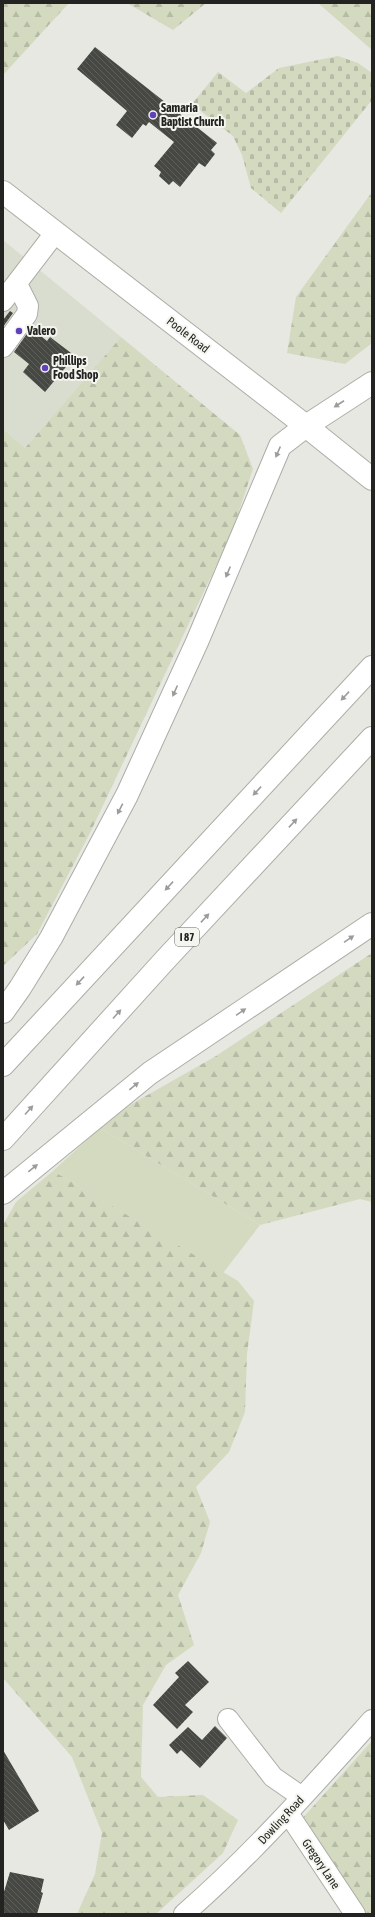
<svg xmlns="http://www.w3.org/2000/svg" width="375" height="1917" viewBox="0 0 375 1917" font-family="'Asap Condensed',sans-serif">
<defs>
<pattern id="forest-firs" width="22" height="20" patternUnits="userSpaceOnUse"><rect width="22" height="20" fill="#d3dac0"/><path d="M5 1l3.5 6h-7zM16 11l3.5 6h-7z" fill="#b5bba5"/></pattern>
<pattern id="cemetery-stones" width="16" height="16" patternUnits="userSpaceOnUse"><rect width="16" height="16" fill="#d3dac0"/><path d="M2 7V4a2 2 0 0 1 4 0v3zM10 15v-3a2 2 0 0 1 4 0v3z" fill="#b5bba5"/></pattern>
<pattern id="building-back-hatch" width="6" height="6" patternUnits="userSpaceOnUse"><rect width="6" height="6" fill="#464843"/><path d="M-1 5l2 2M0 0l6 6M5-1l2 2" fill="none" stroke="#5e5f5b"/></pattern>
</defs>
<rect width="100%" height="100%" fill="#e6e8e1"/>
<!-- built -->
<path fill="#d9ddcf" d="M 3,240 L 121,337 L 25,448 L 3,429 Z"/>
<!-- grass -->
<path fill="#d3dac0" d="M 100,1128 L 260,1225 L 223,1273 L 53,1171 Z"/>
<!-- forest -->
<path fill="url(#forest-firs)" d="M 3,3 L 69,3 L 3,75 Z
M 127,3 L 206,3 L 173,30 Z
M 318,3 L 372,3 L 372,50 Z
M 372,192 L 372,343 L 345,364 L 287,353 L 296,297 Z
M 121,337 L 240,435 L 253,469 L 232,532 L 90,833 L 37,934 L 3,966 L 3,429 L 25,448 Z
M 372,953 L 372,1202 L 360,1199 L 260,1225 L 100,1128 L 130,1105 L 216,1056 Z
M 53,1171 L 238,1281 L 254,1301 L 247,1354 L 245,1412 L 229,1452 L 196,1487 L 210,1522 L 201,1553 L 178,1595 L 194,1645 L 166,1665 L 143,1705 L 141,1777 L 158,1797 L 203,1795 L 238,1820 L 223,1853 L 156,1914 L 77,1914 L 95,1874 L 102,1833 L 72,1757 L 3,1678 L 3,1225 L 16,1202 Z
M 372,1741 L 372,1914 L 362,1914 L 299,1822 Z"/>
<!-- cemetery -->
<path fill="url(#cemetery-stones)" d="M 338,56 L 358,63 L 372,73 L 372,100 L 281,213 L 251,188 L 242,155 L 233,136 L 192,104 L 218,72 L 246,93 L 279,68 Z"/>
<!-- building -->
<path fill="url(#building-back-hatch)" d="M 95,47 L 217,143 L 211,150 L 215,154 L 205,167 L 199,163 L 180,187 L 173,181 L 169,185 L 159,176 L 161,172 L 154,166 L 174,142 L 149,122 L 146,126 L 143,124 L 132,138 L 116,125 L 127,111 L 77,69 Z
M 10,311 L 13,313 L 3,327 L 3,320 Z
M 31,328 L 47,341 L 50,337 L 75,356 L 45,392 L 23,372 L 29,364 L 14,352 Z
M 188,1661 L 209,1682 L 185,1705 L 193,1712 L 177,1729 L 153,1705 L 179,1677 L 175,1673 Z
M 215,1726 L 227,1738 L 200,1768 L 181,1750 L 177,1754 L 169,1745 L 188,1727 L 202,1740 Z
M 3,1750 L 39,1811 L 9,1830 L 3,1820 Z
M 10,1872 L 44,1879 L 41,1892 L 43,1893 L 37,1914 L 3,1914 L 3,1895 Z"/>
<g fill="none" stroke-linecap="round" stroke-linejoin="round">
<defs>
<path id="minor" d="M 3,301 L 55,233
M 3,347 L 27,314 L 28,306 L 17,284
M 228,1719 L 273,1777 L 302,1797
M 288,1813 L 355,1914
M 184,1914 C 252,1855 312,1787 372,1720"/>
<path id="major" d="M 3,192 L 306,426 L 372,479"/>
<path id="highway" d="M 3,1012 L 20,988 L 51,938 L 127,795 L 197,642 L 280,446 L 306,426 L 372,383
M 3,1065 L 372,667
M 3,1139 L 165,960 L 372,738
M 3,1193 L 150,1073 L 372,924"/>
</defs>
<!-- minor casing -->
<use href="#minor" stroke="#abada7" stroke-width="22"/>
<!-- major casing -->
<use href="#major" stroke="#abada7" stroke-width="24"/>
<!-- highway casing -->
<use href="#highway" stroke="#abada7" stroke-width="24"/>
<!-- minor -->
<use href="#minor" stroke="#fff" stroke-width="20"/>
<!-- major -->
<use href="#major" stroke="#fff" stroke-width="22"/>
<!-- highway -->
<use href="#highway" stroke="#fff" stroke-width="22"/>
</g>
<!-- one-way arrows -->
<defs><path id="oneway-solid" d="M-6-.8H1V-3.2L6.5 0L1 3.2V.8H-6Z"/></defs>
<g fill="#9c9c9b">
<use href="#oneway-solid" transform="translate(339 404) rotate(147)"/>
<use href="#oneway-solid" transform="translate(278 452) rotate(113)"/>
<use href="#oneway-solid" transform="translate(228 572) rotate(113)"/>
<use href="#oneway-solid" transform="translate(175 691) rotate(114)"/>
<use href="#oneway-solid" transform="translate(345 696) rotate(133)"/>
<use href="#oneway-solid" transform="translate(257 791) rotate(133)"/>
<use href="#oneway-solid" transform="translate(120 809) rotate(117)"/>
<use href="#oneway-solid" transform="translate(293 823) rotate(-47)"/>
<use href="#oneway-solid" transform="translate(169 886) rotate(133)"/>
<use href="#oneway-solid" transform="translate(205 918) rotate(-47)"/>
<use href="#oneway-solid" transform="translate(349 939) rotate(-34)"/>
<use href="#oneway-solid" transform="translate(80 981) rotate(133)"/>
<use href="#oneway-solid" transform="translate(241 1012) rotate(-34)"/>
<use href="#oneway-solid" transform="translate(117 1014) rotate(-48)"/>
<use href="#oneway-solid" transform="translate(134 1086) rotate(-39)"/>
<use href="#oneway-solid" transform="translate(29 1110) rotate(-48)"/>
<use href="#oneway-solid" transform="translate(33 1168) rotate(-39)"/>
</g>
<!-- markers -->
<g fill="#6141b9" stroke="#f4f5ef" stroke-width="1.5">
<circle cx="153" cy="115" r="4"/>
<circle cx="19" cy="331" r="4"/>
<circle cx="45" cy="368" r="4"/>
</g>
<g text-anchor="middle" stroke-width="4" stroke-linejoin="round" paint-order="stroke">
<!-- shield labels -->
<rect fill="#f4f5ef" stroke="#62635f" stroke-width="1" x="175" y="928" width="24" height="18" rx="3"/>
<g font-size="11" font-weight="bold" fill="#232421">
<text x="187" y="941">I 87</text>
</g>
<!-- poi labels -->
<g font-size="12" font-weight="bold" fill="#232421" stroke="#f4f5ef" text-anchor="start">
<text x="161" y="112">Samaria<tspan x="161" dy="14">Baptist Church</tspan></text>
<text x="27" y="335">Valero</text>
<text x="53" y="365">Phillips<tspan x="53" dy="14">Food Shop</tspan></text>
</g>
<!-- street labels -->
<g font-size="12" fill="#232421" stroke="#f4f5ef">
<text transform="translate(188 335) rotate(38)" y="4">Poole Road</text>
<text transform="translate(281 1820) rotate(-47)" y="4">Dowling Road</text>
<text transform="translate(321 1864) rotate(56)" y="4">Gregory Lane</text>
</g>
</g>
<!-- border -->
<rect width="375" height="1917" fill="none" stroke="#232421" stroke-width="8"/>
</svg>
